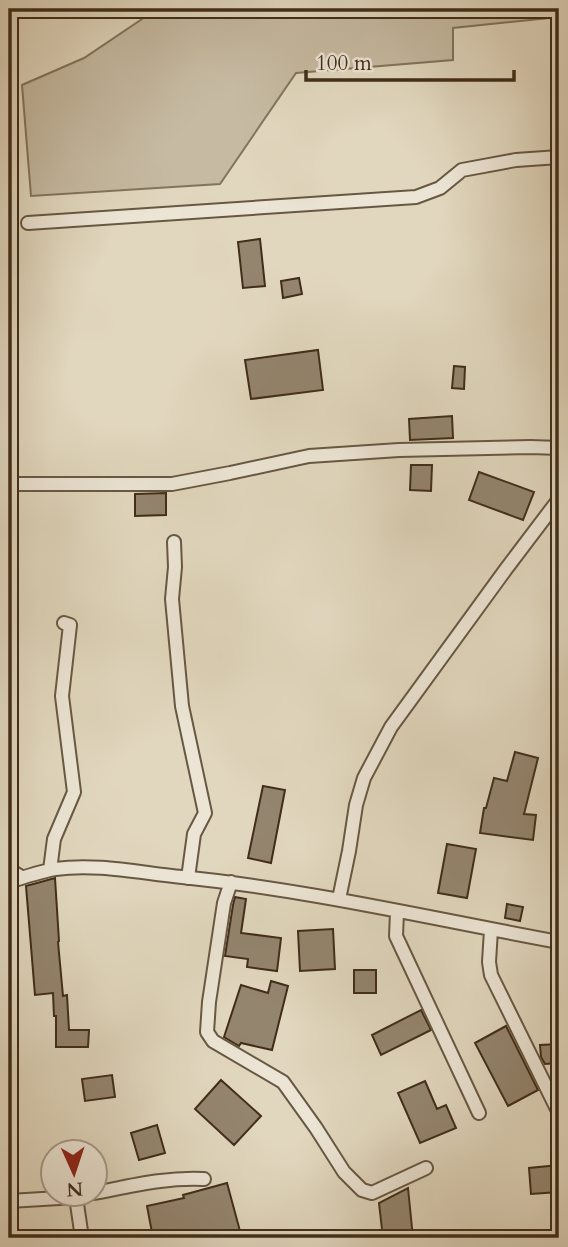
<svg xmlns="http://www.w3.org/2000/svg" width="568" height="1247" viewBox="0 0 568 1247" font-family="Cardo,serif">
<rect width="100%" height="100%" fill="#e1d7be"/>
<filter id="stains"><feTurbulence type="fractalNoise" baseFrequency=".00286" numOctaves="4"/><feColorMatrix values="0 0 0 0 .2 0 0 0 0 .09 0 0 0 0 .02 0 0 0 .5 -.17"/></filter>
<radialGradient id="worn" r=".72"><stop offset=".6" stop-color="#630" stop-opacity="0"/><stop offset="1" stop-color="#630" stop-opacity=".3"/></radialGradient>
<!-- green -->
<path fill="#c6baa2" stroke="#83745e" stroke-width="2" d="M 150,9 L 559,9 L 559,17 L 453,28 L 453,60 L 296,73 L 220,184 L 31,196 L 22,85 L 84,58 L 142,19 Z"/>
<!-- building -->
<path fill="#94856f" stroke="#402d1a" stroke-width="2" d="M 260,239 L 265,286 L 243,288 L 238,242 Z
M 299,278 L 302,294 L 283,298 L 281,281 Z
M 318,350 L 323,390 L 251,399 L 245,360 Z
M 454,366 L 465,367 L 464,389 L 452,388 Z
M 452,416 L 453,438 L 410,440 L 409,419 Z
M 411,465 L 432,465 L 431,491 L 410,490 Z
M 479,472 L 534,492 L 523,520 L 469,500 Z
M 166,493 L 166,515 L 135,516 L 135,494 Z
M 515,752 L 538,758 L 524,814 L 536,815 L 533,840 L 480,833 L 484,808 L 486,808 L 494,778 L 507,781 Z
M 263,786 L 285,790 L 271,863 L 248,858 Z
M 447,844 L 476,849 L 467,898 L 438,893 Z
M 55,878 L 59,941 L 58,942 L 63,996 L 67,995 L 69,1030 L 89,1030 L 88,1047 L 56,1047 L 56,1016 L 54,1016 L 53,993 L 35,995 L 26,886 Z
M 235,897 L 246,899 L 241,933 L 281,938 L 277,971 L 247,967 L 248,959 L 225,956 L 233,905 Z
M 507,904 L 523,907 L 520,921 L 505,918 Z
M 333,929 L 335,969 L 300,971 L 298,931 Z
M 354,970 L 376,970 L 376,993 L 354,993 Z
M 271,981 L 288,986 L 272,1050 L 241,1043 L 239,1046 L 224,1037 L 241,985 L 268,993 Z
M 421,1010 L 431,1030 L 381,1055 L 372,1035 Z
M 506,1026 L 538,1090 L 508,1106 L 475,1043 Z
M 559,1044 L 559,1063 L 545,1064 L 541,1057 L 540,1045 Z
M 112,1075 L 115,1097 L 85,1101 L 82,1079 Z
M 221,1080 L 261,1116 L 234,1145 L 195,1109 Z
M 425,1081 L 437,1109 L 446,1105 L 456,1128 L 420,1143 L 398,1093 Z
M 157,1125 L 165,1153 L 139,1160 L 131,1133 Z
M 559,1165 L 559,1192 L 531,1194 L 529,1168 Z
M 227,1183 L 240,1231 L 213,1238 L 153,1238 L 147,1206 L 184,1198 L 183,1195 Z
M 408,1188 L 413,1238 L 383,1238 L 379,1203 Z"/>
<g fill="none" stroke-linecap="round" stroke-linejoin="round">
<defs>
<path id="service" d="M 9,866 L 24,875"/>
<path id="minor" d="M 28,223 L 416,197 L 440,188 L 462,170 L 516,160 L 559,157
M 9,484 L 172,484 L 230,473 L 309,456 L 399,450 L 531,447 L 559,448
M 174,542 L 175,567 L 172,599 L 182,706 L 205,813 L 194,834 L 188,878
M 50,870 L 54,839 L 74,792 L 62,696 L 70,625 L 64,623
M 9,882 C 24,877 39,872 55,869 C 97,863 140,873 182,877 C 309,890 434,919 559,942
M 231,882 L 224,903 L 209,1002 L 207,1032 L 213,1041 L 283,1082 L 316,1128 L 344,1172 L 362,1190 L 372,1193 L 426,1168
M 339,899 L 349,851 L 356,805 L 364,778 L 391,727 L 506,569 L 559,499
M 397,912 L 396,936 L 479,1113
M 491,930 L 489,962 L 491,975 L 559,1113
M 94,1193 C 131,1186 166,1177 204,1179
M 76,1197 L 82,1238
M 9,1201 L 76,1197 L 89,1194"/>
</defs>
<!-- service casing -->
<use href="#service" stroke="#685843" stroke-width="10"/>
<!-- minor casing -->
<use href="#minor" stroke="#685843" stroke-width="16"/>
<!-- service -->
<use href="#service" stroke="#ece5d5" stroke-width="6"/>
<!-- minor -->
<use href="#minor" stroke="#ece5d5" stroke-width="12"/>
</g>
<!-- margin -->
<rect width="568" height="1247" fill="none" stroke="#e1d7be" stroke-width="35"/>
<rect x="10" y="10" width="547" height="1226" fill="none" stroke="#402d1a" stroke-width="3.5"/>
<rect x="18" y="18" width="533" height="1212" fill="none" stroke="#402d1a" stroke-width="2"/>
<!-- north arrow -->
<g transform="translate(74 1173) rotate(177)"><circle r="33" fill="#ece5d5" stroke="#a79b8a" stroke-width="2"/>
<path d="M0-5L12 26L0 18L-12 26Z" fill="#8f2418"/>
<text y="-10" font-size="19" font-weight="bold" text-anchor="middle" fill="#402d1a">N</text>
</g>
<!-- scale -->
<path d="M306 70v10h208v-10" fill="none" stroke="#402d1a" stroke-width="3.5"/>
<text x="316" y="70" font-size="21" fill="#402d1a" stroke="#ece5d5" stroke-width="5" paint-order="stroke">100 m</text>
<rect width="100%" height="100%" filter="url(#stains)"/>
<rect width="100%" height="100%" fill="url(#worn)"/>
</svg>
